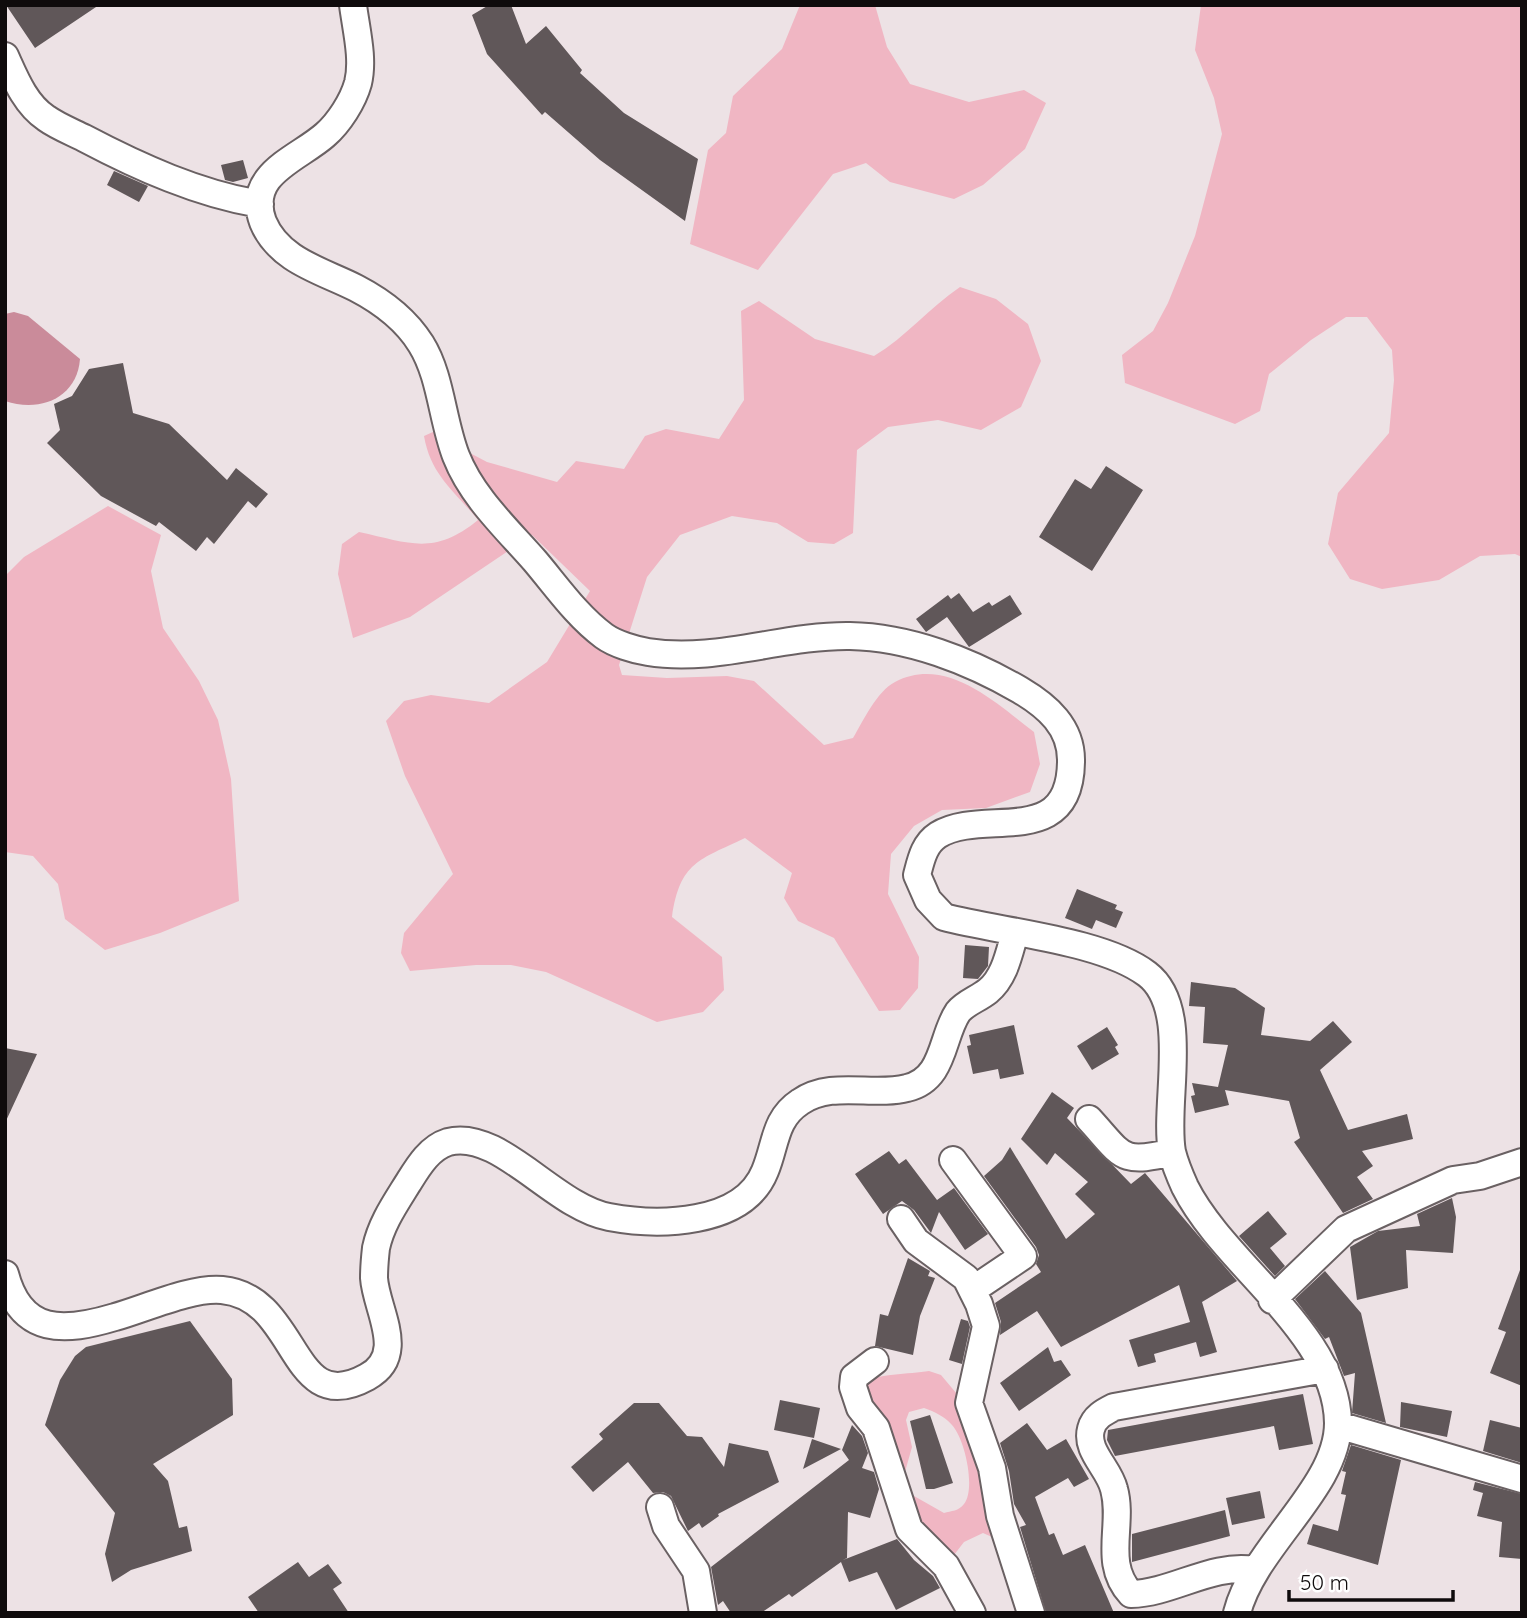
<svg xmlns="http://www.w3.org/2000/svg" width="1527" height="1618" viewBox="0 0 1527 1618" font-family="Quicksand,sans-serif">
<rect width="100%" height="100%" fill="#ede2e5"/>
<!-- green -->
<path fill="#f0b6c3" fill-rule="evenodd" d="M 800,5 L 875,5 L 887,47 L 910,84 L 969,102 L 1024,90 L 1046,103 L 1025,149 L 983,185 L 954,199 L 890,182 L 866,163 L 833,174 L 758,270 L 690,244 L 708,150 L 726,133 L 733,96 L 782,49 Z
M 1201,5 L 1522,5 L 1522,557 L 1515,554 L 1480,556 L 1439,580 L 1382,589 L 1350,579 L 1328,544 L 1338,493 L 1389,433 L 1394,380 L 1392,350 L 1367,317 L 1346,317 L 1311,340 L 1269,374 L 1260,411 L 1235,424 L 1125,383 L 1122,355 L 1153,331 L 1168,303 L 1195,236 L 1222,134 L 1214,98 L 1195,50 Z
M 960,287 L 996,299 L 1028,324 L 1041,361 L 1021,407 L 981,430 L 938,420 L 888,427 L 857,450 L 853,533 L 834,544 L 808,542 L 777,523 L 732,516 L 680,535 L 647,577 L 619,665 L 622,675 L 667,678 L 727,676 L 754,681 L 824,745 L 853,738 C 863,721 877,691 895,682 C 946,655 996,703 1034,732 L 1040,764 L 1030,792 L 986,808 L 942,810 L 914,826 L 891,854 L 888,894 L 919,957 L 918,988 L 900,1010 L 879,1011 L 834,938 L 798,921 L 784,898 L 792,873 L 745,838 C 699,860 680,862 672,917 L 722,957 L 724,990 L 703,1012 L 657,1022 L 546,972 L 511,965 L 476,965 L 410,971 L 401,953 L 404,933 L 453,874 L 405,776 L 386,721 L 404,701 L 431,695 L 489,703 L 547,662 L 590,591 L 532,535 L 410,617 L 353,638 L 338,574 L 342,544 L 359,532 C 410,543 434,556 478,520 C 454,490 431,476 424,436 L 453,423 L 468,452 L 487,462 L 557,482 L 576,461 L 624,469 L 645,436 L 666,429 L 719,439 L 744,400 L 741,311 L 759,301 L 815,339 L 874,356 C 906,337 929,308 960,287 Z
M 108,506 L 161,535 L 151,571 L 163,628 L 199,681 L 218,720 L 231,779 L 239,901 L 160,933 L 105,950 L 65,919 L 58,884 L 33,856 L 5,852 L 5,576 L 24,557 Z
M 929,1371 L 941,1375 L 962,1400 L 999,1533 L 992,1537 L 983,1533 L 964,1542 L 954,1555 L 941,1551 L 914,1529 L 862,1383 C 875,1374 910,1374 929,1371 ZM 924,1408 C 935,1412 944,1416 952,1425 C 965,1439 976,1489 964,1504 C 959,1511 951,1511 944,1513 L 914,1496 L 903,1479 L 912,1447 L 906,1420 L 909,1412 Z"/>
<!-- water -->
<path fill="#ca8b9a" d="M 14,312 L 28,316 L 80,359 C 77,398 40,413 5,401 L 5,314 Z"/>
<!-- building -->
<path fill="#605759" d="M 6,5 L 99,5 L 35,48 Z
M 489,5 L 511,5 L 526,44 L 546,26 L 582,70 L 580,73 L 624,113 L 698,159 L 685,221 L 600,160 L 545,112 L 542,115 L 487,54 L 472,15 Z
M 243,160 L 248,178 L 233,182 L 225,180 L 221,165 Z
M 114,171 L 148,186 L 139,202 L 107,185 Z
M 123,363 L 133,413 L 169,424 L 227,480 L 236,468 L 268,494 L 256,508 L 248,501 L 214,544 L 207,537 L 196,551 L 159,522 L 156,526 L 101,496 L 47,443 L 60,430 L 54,404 L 72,396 L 89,369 Z
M 1106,466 L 1143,490 L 1092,571 L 1039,537 L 1075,479 L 1091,489 Z
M 959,593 L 973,612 L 989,602 L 992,606 L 1010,595 L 1022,614 L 969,647 L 947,617 L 926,632 L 916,619 L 948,595 L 951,599 Z
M 1077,889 L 1117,905 L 1115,909 L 1123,912 L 1116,928 L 1096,920 L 1092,929 L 1065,918 Z
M 965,945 L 989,947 L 988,966 L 978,979 L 963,978 Z
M 1191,982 L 1235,988 L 1265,1008 L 1261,1035 L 1310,1041 L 1333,1021 L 1352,1042 L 1320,1070 L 1348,1130 L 1407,1114 L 1413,1139 L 1362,1151 L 1373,1166 L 1357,1177 L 1373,1199 L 1343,1213 L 1294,1142 L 1300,1138 L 1289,1101 L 1225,1090 L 1229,1105 L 1195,1113 L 1191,1096 L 1195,1095 L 1192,1083 L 1218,1087 L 1228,1045 L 1203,1043 L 1205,1007 L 1189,1006 Z
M 1014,1025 L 1024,1074 L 1000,1079 L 998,1069 L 973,1074 L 967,1046 L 971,1045 L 969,1035 Z
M 1107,1027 L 1118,1045 L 1115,1047 L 1119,1054 L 1092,1070 L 1077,1046 Z
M 5,1048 L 37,1054 L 5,1123 Z
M 1052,1092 L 1074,1108 L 1067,1118 L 1131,1184 L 1145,1173 L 1237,1281 L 1202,1302 L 1217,1352 L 1200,1357 L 1196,1342 L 1154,1354 L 1156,1362 L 1138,1367 L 1129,1340 L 1190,1322 L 1179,1285 L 1061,1347 L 1037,1311 L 1000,1335 L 1001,1322 L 995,1303 L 1041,1272 L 1036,1264 L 1039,1255 L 1036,1247 L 984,1176 L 1002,1160 L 1010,1147 L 1066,1239 L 1095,1214 L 1075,1194 L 1088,1182 L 1055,1153 L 1047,1165 L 1021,1139 Z
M 889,1151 L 899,1164 L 906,1159 L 937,1200 L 954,1188 L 988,1234 L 965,1250 L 939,1212 L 931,1233 L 914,1210 L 902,1201 L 883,1214 L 855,1174 Z
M 1452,1198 L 1456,1217 L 1453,1253 L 1406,1250 L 1408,1288 L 1357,1300 L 1350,1247 L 1378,1231 L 1420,1226 L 1417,1214 Z
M 1268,1211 L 1287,1234 L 1270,1248 L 1285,1266 L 1275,1276 L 1239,1236 Z
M 908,1258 L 930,1271 L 928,1276 L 935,1278 L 920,1316 L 913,1355 L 875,1346 L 880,1314 L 888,1316 Z
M 1520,1270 L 1522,1271 L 1522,1386 L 1490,1373 L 1506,1332 L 1498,1329 Z
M 1325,1271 L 1361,1313 L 1386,1423 L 1352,1413 L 1355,1373 L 1344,1376 L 1329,1337 L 1325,1339 L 1295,1299 Z
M 961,1319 L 968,1321 L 970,1327 L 962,1364 L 949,1360 Z
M 190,1321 L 232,1379 L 233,1415 L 153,1464 L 168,1481 L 179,1528 L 187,1526 L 192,1551 L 131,1570 L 112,1582 L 105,1554 L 115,1513 L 45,1425 L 60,1380 L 75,1356 L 86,1347 Z
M 1048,1347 L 1054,1362 L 1061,1360 L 1071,1375 L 1019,1411 L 1000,1383 Z
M 1303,1394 L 1313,1444 L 1279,1450 L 1274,1426 L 1115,1456 L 1107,1440 L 1108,1430 Z
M 780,1400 L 820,1408 L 814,1438 L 774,1430 Z
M 1401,1402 L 1452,1411 L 1447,1437 L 1400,1427 Z
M 634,1403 L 659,1403 L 687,1436 L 702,1437 L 724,1467 L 729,1443 L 768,1451 L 779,1482 L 718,1514 L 719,1516 L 702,1528 L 699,1523 L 688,1531 L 671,1496 L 663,1492 L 653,1493 L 628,1462 L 593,1492 L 571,1467 L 603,1439 L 599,1434 Z
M 930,1415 L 953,1483 L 934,1489 L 926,1489 L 910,1421 Z
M 1490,1420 L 1522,1428 L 1522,1463 L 1483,1451 Z
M 1027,1423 L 1047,1450 L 1066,1439 L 1089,1479 L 1074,1487 L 1068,1478 L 1035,1497 L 1049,1535 L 1054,1533 L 1063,1555 L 1085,1545 L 1114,1613 L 1046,1613 L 1020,1527 L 1026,1525 L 1014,1504 L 1009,1471 L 1000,1443 Z
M 852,1425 L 862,1436 L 868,1453 L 862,1468 L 874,1472 L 879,1489 L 870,1518 L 848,1512 L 847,1558 L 843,1560 L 897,1539 L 914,1560 L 933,1576 L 940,1588 L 896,1610 L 877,1572 L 849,1582 L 841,1562 L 792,1597 L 789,1594 L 761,1613 L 731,1613 L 723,1601 L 718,1605 L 711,1567 L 849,1460 L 842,1450 Z
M 812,1439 L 841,1449 L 803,1469 Z
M 1351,1445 L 1401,1460 L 1378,1565 L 1307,1544 L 1313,1524 L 1338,1531 L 1346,1495 L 1341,1494 L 1346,1472 L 1342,1471 Z
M 1475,1482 L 1522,1494 L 1522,1559 L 1499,1557 L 1502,1522 L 1477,1516 L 1483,1493 L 1473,1490 Z
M 1260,1491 L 1265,1518 L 1232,1525 L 1226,1498 Z
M 1225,1510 L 1230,1536 L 1132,1562 L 1132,1534 Z
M 298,1562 L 309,1577 L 328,1564 L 342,1583 L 333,1589 L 349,1613 L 259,1613 L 248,1597 Z"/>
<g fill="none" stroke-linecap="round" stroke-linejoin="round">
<defs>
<path id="minor" d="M 353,5 C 356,29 364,59 358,83 C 353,101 339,123 325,135 C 298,159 245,174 263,222 C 279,261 323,271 356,288 C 381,301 406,320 421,344 C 441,376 442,420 456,456 C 472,497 507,529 535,561 C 557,587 577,616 604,636 C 615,644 635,650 648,652 C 715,663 783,635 850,636 C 909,637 970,661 1020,690 C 1047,706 1072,727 1071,762 C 1070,851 983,807 938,835 C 924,844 921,860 917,875 L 928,900 L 944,917 C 1000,932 1102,940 1147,974 C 1192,1008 1163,1103 1172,1152 C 1175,1164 1180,1176 1185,1187 C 1224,1265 1337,1333 1338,1423 C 1338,1488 1254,1546 1237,1613
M 5,56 C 15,78 25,104 46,118 C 57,126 72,132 84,138 C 139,167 199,194 260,204
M 1089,1119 C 1123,1156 1120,1165 1172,1152
M 953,1160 L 1023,1256 L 974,1289
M 901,1219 L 916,1241 L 966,1278 L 979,1304 L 986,1326 L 969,1403 L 992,1468 L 1000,1516 L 1031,1613
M 5,1274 C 21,1336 65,1332 115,1317 C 144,1309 192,1287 222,1290 C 300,1297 289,1420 367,1377 C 408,1355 376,1310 374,1278 C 374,1269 375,1257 376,1248 C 381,1224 395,1204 408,1183 C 418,1167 429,1148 448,1142 C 499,1128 554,1207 609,1217 C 657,1226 743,1226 765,1171 C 776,1145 774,1119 800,1102 C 832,1080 873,1097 907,1088 C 945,1079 941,1037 958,1012 C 965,1003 978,999 988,991 C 1005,977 1009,953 1015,933
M 1272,1300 L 1346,1229 L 1453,1180 L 1480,1176 L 1522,1162
M 875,1361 L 854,1377 L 853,1387 L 860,1408 L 876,1428 L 909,1529 L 946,1566 L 972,1613
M 1338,1425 L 1522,1479
M 660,1507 L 666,1526 L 696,1571 L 703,1613
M 1254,1570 C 1212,1563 1173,1593 1131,1594 C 1102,1563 1124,1525 1114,1489 C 1109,1468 1085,1451 1091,1429 C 1094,1417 1104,1412 1114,1407 L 1325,1369"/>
</defs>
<!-- minor casing -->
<use href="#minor" stroke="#6a6163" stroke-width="30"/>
<!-- minor -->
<use href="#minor" stroke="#fff" stroke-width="26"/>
</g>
<!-- border -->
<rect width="1527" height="1618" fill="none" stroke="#0f0b0c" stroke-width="14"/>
<!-- scale -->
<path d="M1289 1590v10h164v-10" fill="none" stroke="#0f0b0c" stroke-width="3.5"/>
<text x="1300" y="1590" font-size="21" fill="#0f0b0c" stroke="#ffffff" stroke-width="5" paint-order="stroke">50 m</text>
</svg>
